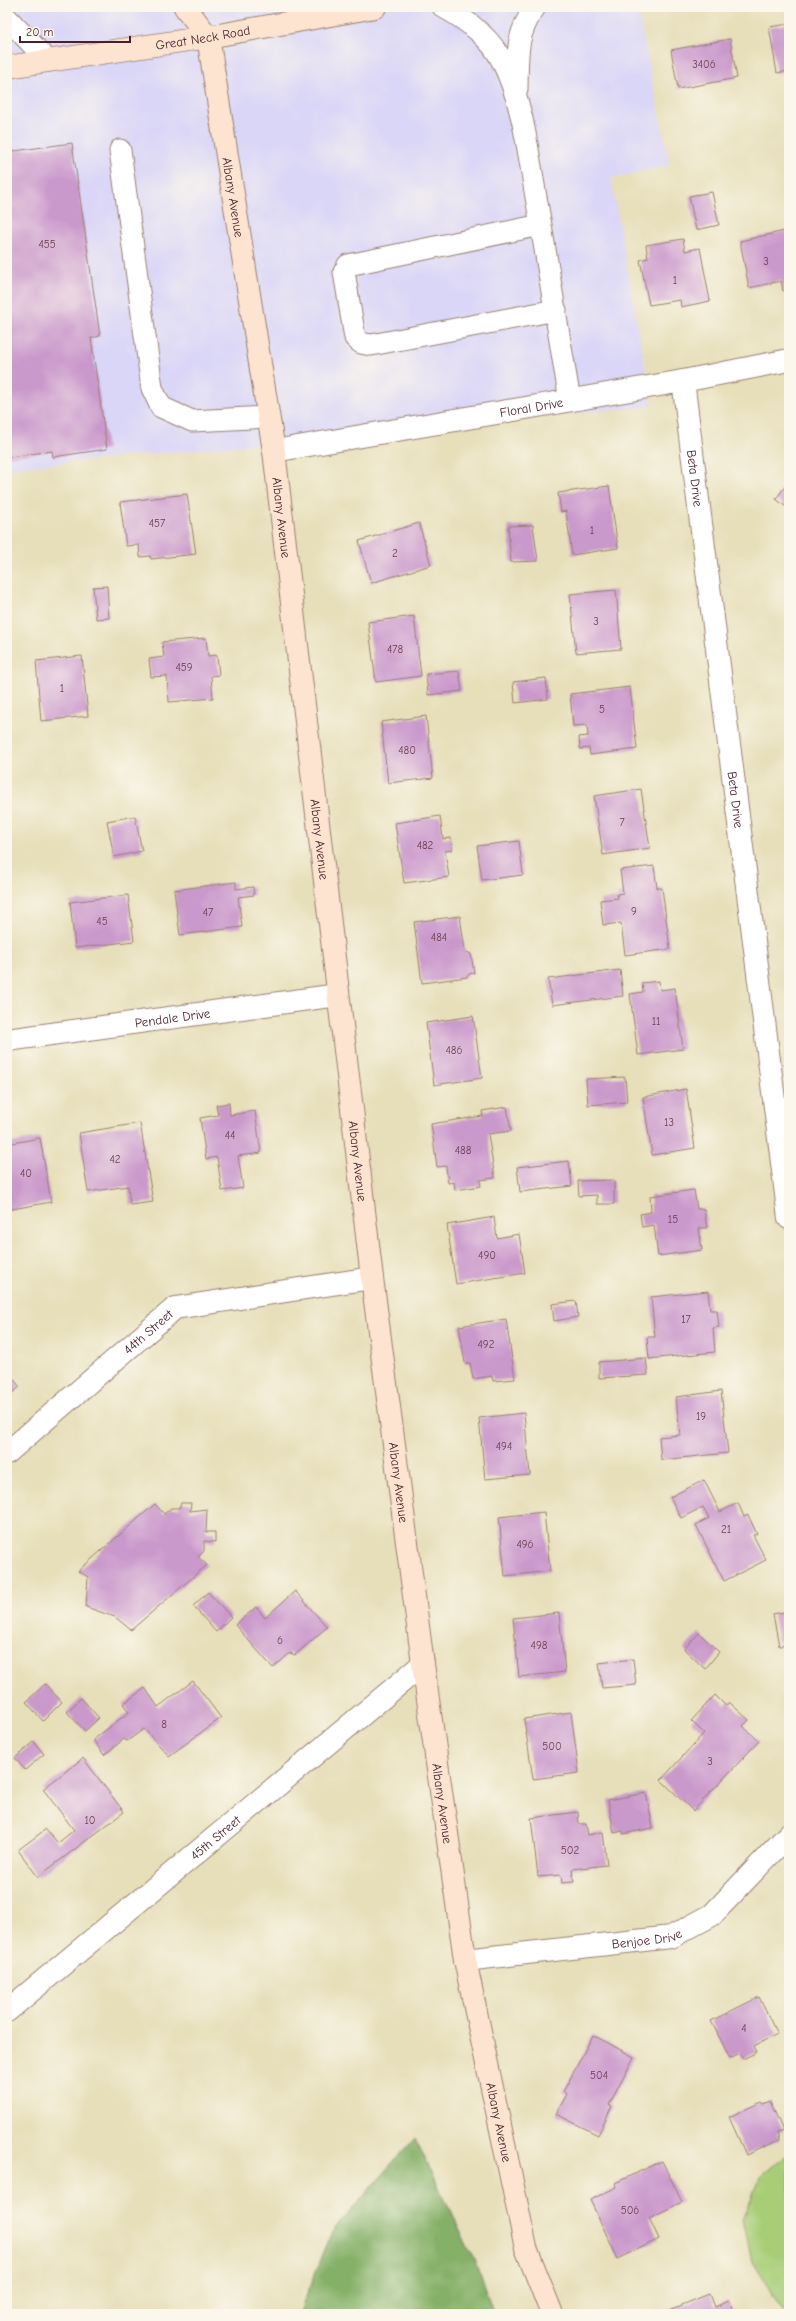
<svg xmlns="http://www.w3.org/2000/svg" width="796" height="2321" viewBox="0 0 796 2321" font-family="'Comic Neue',sans-serif">
<rect width="100%" height="100%" fill="#fbf7ec"/>
<filter id="ink" filterUnits="userSpaceOnUse"><feTurbulence type="fractalNoise" baseFrequency=".025" numOctaves="2"/><feDisplacementMap in="SourceGraphic" scale="8" xChannelSelector="R" yChannelSelector="G"/><feConvolveMatrix kernelMatrix="1 2 1 2 8 2 1 2 1" color-interpolation-filters="sRGB"/></filter>
<filter id="wash" filterUnits="userSpaceOnUse"><feTurbulence type="fractalNoise" baseFrequency=".012" numOctaves="4" result="noise"/><feDisplacementMap in="SourceGraphic" scale="16" xChannelSelector="R" yChannelSelector="G"/><feGaussianBlur stdDeviation="0.9" result="paint"/><feColorMatrix in="noise" values="0 0 0 0 0 0 0 0 0 0 0 0 0 0 0 0 0 1.4 0 .05"/><feComposite in="paint" operator="in"/></filter>
<g filter="url(#wash)">
<rect width="100%" height="100%" fill="#e7dfba"/>
<!-- built -->
<path fill="#dad6f7" d="M 7,7 L 637,7 L 670,165 L 611,178 L 652,406 L 7,468 Z"/>
<!-- green -->
<path fill="#a7cd77" stroke="#787651" d="M 789,2152 L 789,2314 L 785,2314 L 752,2262 L 743,2220 L 759,2178 Z"/>
<!-- forest -->
<path fill="#85b068" stroke="#68684a" d="M 415,2138 L 477,2266 L 494,2314 L 299,2314 L 332,2232 Z"/>
<g id="blocks">
<!-- building -->
<path fill="#ca99cc" d="M 789,24 L 789,71 L 777,73 L 769,27 Z
M 730,39 L 737,78 L 678,89 L 671,50 Z
M 72,143 L 100,336 L 91,338 L 107,449 L 53,457 L 52,451 L 9,457 L 7,440 L 7,152 Z
M 712,192 L 719,225 L 696,230 L 689,196 Z
M 789,230 L 789,289 L 783,291 L 781,281 L 749,288 L 740,241 Z
M 683,239 L 685,251 L 700,248 L 710,301 L 681,307 L 680,300 L 649,305 L 640,260 L 648,258 L 646,245 Z
M 789,481 L 789,509 L 776,499 Z
M 609,486 L 618,548 L 572,555 L 566,511 L 561,512 L 558,493 Z
M 187,494 L 196,554 L 151,559 L 150,556 L 140,557 L 139,545 L 126,546 L 120,502 Z
M 419,523 L 431,565 L 371,583 L 359,541 Z
M 533,525 L 538,561 L 511,562 L 508,526 Z
M 107,586 L 109,618 L 96,619 L 93,587 Z
M 616,590 L 621,649 L 576,653 L 570,594 Z
M 414,616 L 421,676 L 376,682 L 368,622 Z
M 206,638 L 208,656 L 217,655 L 219,675 L 211,676 L 213,698 L 169,702 L 167,676 L 151,677 L 149,659 L 164,657 L 162,642 Z
M 82,656 L 88,716 L 41,721 L 36,661 Z
M 459,671 L 462,691 L 428,695 L 426,674 Z
M 546,678 L 548,699 L 515,703 L 513,682 Z
M 630,687 L 637,749 L 590,755 L 589,748 L 580,749 L 579,737 L 588,736 L 587,725 L 573,726 L 570,694 Z
M 426,716 L 433,778 L 388,783 L 381,722 Z
M 641,789 L 650,848 L 603,855 L 594,796 Z
M 135,816 L 142,851 L 114,857 L 107,821 Z
M 440,816 L 443,839 L 451,838 L 452,850 L 445,851 L 449,877 L 404,883 L 395,823 Z
M 519,841 L 523,875 L 482,880 L 477,846 Z
M 654,866 L 657,888 L 662,888 L 670,949 L 625,955 L 621,923 L 603,925 L 600,900 L 618,898 L 617,894 L 623,893 L 620,870 Z
M 236,882 L 236,889 L 253,887 L 254,895 L 238,897 L 242,927 L 180,935 L 174,890 Z
M 128,895 L 134,941 L 75,948 L 70,902 Z
M 460,916 L 465,951 L 471,954 L 474,973 L 469,974 L 467,977 L 422,983 L 414,922 Z
M 620,970 L 623,996 L 552,1005 L 548,979 Z
M 659,981 L 660,990 L 675,988 L 683,1049 L 638,1055 L 630,994 L 643,992 L 642,983 Z
M 473,1016 L 482,1078 L 434,1085 L 426,1023 Z
M 625,1077 L 627,1102 L 588,1105 L 586,1079 Z
M 686,1089 L 695,1148 L 652,1155 L 643,1097 Z
M 229,1103 L 230,1115 L 255,1111 L 261,1153 L 238,1156 L 243,1188 L 222,1191 L 217,1157 L 206,1159 L 200,1118 L 218,1115 L 216,1105 Z
M 507,1107 L 511,1131 L 488,1134 L 495,1178 L 480,1180 L 481,1186 L 455,1190 L 454,1182 L 448,1183 L 446,1166 L 437,1167 L 431,1124 L 483,1116 L 482,1111 Z
M 140,1123 L 153,1202 L 130,1205 L 128,1186 L 88,1192 L 79,1133 Z
M 40,1138 L 51,1202 L 7,1210 L 7,1144 Z
M 569,1161 L 572,1186 L 520,1192 L 517,1167 Z
M 614,1180 L 614,1204 L 597,1204 L 597,1195 L 579,1196 L 578,1181 Z
M 694,1190 L 697,1209 L 704,1209 L 707,1228 L 699,1228 L 702,1250 L 658,1256 L 654,1225 L 642,1227 L 640,1214 L 651,1212 L 650,1196 Z
M 494,1217 L 497,1238 L 519,1234 L 525,1273 L 456,1284 L 447,1225 Z
M 708,1291 L 710,1310 L 717,1310 L 719,1327 L 713,1328 L 715,1352 L 649,1359 L 647,1337 L 655,1337 L 651,1297 Z
M 576,1301 L 578,1317 L 554,1321 L 552,1304 Z
M 506,1319 L 515,1379 L 493,1381 L 492,1376 L 473,1379 L 470,1363 L 465,1363 L 459,1326 Z
M 646,1358 L 648,1375 L 599,1378 L 599,1362 Z
M 7,1371 L 20,1387 L 7,1397 Z
M 721,1391 L 728,1453 L 661,1460 L 659,1437 L 680,1435 L 676,1397 Z
M 524,1413 L 530,1475 L 485,1479 L 479,1418 Z
M 704,1480 L 720,1512 L 738,1503 L 744,1517 L 748,1515 L 757,1534 L 753,1535 L 766,1560 L 724,1581 L 696,1525 L 709,1518 L 703,1507 L 681,1518 L 670,1497 Z
M 181,1503 L 191,1503 L 190,1511 L 207,1509 L 206,1532 L 215,1532 L 215,1542 L 204,1541 L 204,1551 L 198,1557 L 207,1565 L 131,1630 L 115,1617 L 86,1607 L 88,1577 L 78,1571 L 155,1504 L 164,1514 L 171,1508 L 179,1508 Z
M 544,1512 L 550,1571 L 505,1576 L 499,1517 Z
M 295,1591 L 327,1627 L 295,1655 L 290,1653 L 273,1668 L 235,1625 L 256,1607 L 265,1618 Z
M 208,1592 L 231,1617 L 216,1632 L 193,1606 Z
M 789,1611 L 789,1645 L 779,1646 L 773,1614 Z
M 559,1613 L 565,1672 L 519,1677 L 513,1618 Z
M 699,1633 L 719,1652 L 705,1669 L 684,1649 Z
M 633,1659 L 636,1685 L 602,1688 L 599,1663 Z
M 193,1681 L 221,1718 L 169,1756 L 144,1729 L 127,1741 L 124,1739 L 104,1755 L 93,1740 L 129,1712 L 123,1704 L 145,1688 L 158,1707 Z
M 45,1684 L 62,1702 L 43,1721 L 26,1702 Z
M 715,1695 L 726,1706 L 729,1702 L 749,1720 L 743,1726 L 759,1741 L 693,1811 L 661,1780 L 704,1733 L 691,1721 Z
M 81,1698 L 99,1718 L 85,1731 L 67,1712 Z
M 571,1712 L 579,1773 L 533,1779 L 524,1719 Z
M 34,1742 L 44,1754 L 25,1770 L 15,1758 Z
M 83,1758 L 124,1812 L 38,1877 L 18,1850 L 46,1829 L 58,1843 L 74,1830 L 43,1789 Z
M 646,1793 L 653,1828 L 623,1834 L 623,1831 L 614,1833 L 608,1800 Z
M 578,1812 L 579,1824 L 586,1824 L 588,1835 L 603,1832 L 607,1865 L 572,1869 L 574,1882 L 562,1883 L 561,1875 L 538,1877 L 531,1818 Z
M 759,1997 L 777,2034 L 754,2046 L 757,2052 L 743,2059 L 740,2053 L 730,2058 L 711,2021 Z
M 593,2035 L 634,2057 L 609,2105 L 612,2107 L 598,2135 L 556,2114 L 567,2094 L 563,2092 Z
M 770,2101 L 783,2131 L 777,2133 L 779,2140 L 746,2155 L 729,2117 L 761,2102 L 763,2104 Z
M 662,2161 L 682,2202 L 649,2218 L 659,2239 L 618,2259 L 590,2200 L 617,2187 L 615,2183 Z
M 709,2294 L 714,2307 L 728,2301 L 733,2314 L 660,2314 Z"/>
</g>
</g>
<g filter="url(#ink)">
<use href="#blocks" fill-opacity="0" stroke="#987f72" stroke-width="1"/>
<g fill="none" stroke-linecap="round" stroke-linejoin="round">
<defs>
<path id="lane" d="M 443,7 C 465,19 491,38 502,61 C 523,103 528,151 536,197 C 548,264 558,332 570,400
M 7,18 L 48,61
M 517,89 C 518,55 515,36 535,7
M 120,150 L 152,388 L 161,407 L 192,421 L 268,417
M 541,225 L 348,265 L 344,272 L 355,338 L 361,343 L 371,345 L 556,310"/>
<g id="street">
<path id="s1" d="M 683,381 L 789,1218"/>
<path id="s2" d="M 274,451 L 683,381 L 789,360"/>
<path id="s3" d="M 7,1040 L 338,995"/>
<path id="s4" d="M 7,1453 L 175,1308 L 372,1278"/>
<path id="s5" d="M 465,1960 L 671,1937 L 712,1915 L 789,1834"/>
<path id="s6" d="M 7,2011 L 423,1664"/>
</g>
<g id="secondary">
<path id="s7" d="M 185,7 L 208,37 L 274,451 L 372,1278 L 423,1664 L 465,1960 L 526,2248 L 552,2314"/>
<path id="s8" d="M 7,67 L 208,37 L 375,7"/>
</g>
</defs>
<!-- lane casing -->
<use href="#lane" stroke="#987f72" stroke-width="23"/>
<!-- street casing -->
<use href="#street" stroke="#987f72" stroke-width="24"/>
<!-- secondary casing -->
<use href="#secondary" stroke="#987f72" stroke-width="24"/>
<!-- lane -->
<use href="#lane" stroke="#fff" stroke-width="21"/>
<!-- street -->
<use href="#street" stroke="#fff" stroke-width="22"/>
<!-- secondary -->
<use href="#secondary" stroke="#fde4d1" stroke-width="22"/>
</g>
</g>
<g text-anchor="middle" stroke-width="3" stroke-linejoin="round" paint-order="stroke">
<!-- number labels -->
<g font-size="11" fill="#6a3e53">
<text x="704" y="68">3406</text>
<text x="47" y="248">455</text>
<text x="766" y="265">3</text>
<text x="675" y="284">1</text>
<text x="157" y="527">457</text>
<text x="592" y="534">1</text>
<text x="395" y="557">2</text>
<text x="596" y="625">3</text>
<text x="395" y="653">478</text>
<text x="184" y="671">459</text>
<text x="62" y="692">1</text>
<text x="602" y="713">5</text>
<text x="407" y="754">480</text>
<text x="622" y="826">7</text>
<text x="425" y="849">482</text>
<text x="634" y="915">9</text>
<text x="208" y="916">47</text>
<text x="102" y="925">45</text>
<text x="439" y="941">484</text>
<text x="656" y="1025">11</text>
<text x="454" y="1054">486</text>
<text x="669" y="1126">13</text>
<text x="230" y="1139">44</text>
<text x="463" y="1154">488</text>
<text x="115" y="1163">42</text>
<text x="26" y="1177">40</text>
<text x="673" y="1223">15</text>
<text x="487" y="1259">490</text>
<text x="686" y="1323">17</text>
<text x="486" y="1348">492</text>
<text x="701" y="1420">19</text>
<text x="504" y="1450">494</text>
<text x="726" y="1533">21</text>
<text x="525" y="1548">496</text>
<text x="280" y="1644">6</text>
<text x="539" y="1649">498</text>
<text x="164" y="1728">8</text>
<text x="552" y="1750">500</text>
<text x="710" y="1765">3</text>
<text x="90" y="1824">10</text>
<text x="570" y="1854">502</text>
<text x="744" y="2032">4</text>
<text x="599" y="2079">504</text>
<text x="630" y="2214">506</text>
</g>
<!-- street labels -->
<g font-size="13" fill="#4a1f2b" stroke="#fbf7ec">
<text dy="5" stroke="none"><textPath href="#s8" startOffset="198">Great Neck Road</textPath></text>
<text dy="5" stroke="none"><textPath href="#s7" startOffset="200">Albany Avenue</textPath></text>
<text dy="5" stroke="none"><textPath href="#s2" startOffset="261">Floral Drive</textPath></text>
<text dy="5" stroke="none"><textPath href="#s1" startOffset="98">Beta Drive</textPath></text>
<text dy="5" stroke="none"><textPath href="#s7" startOffset="524">Albany Avenue</textPath></text>
<text dy="5" stroke="none"><textPath href="#s1" startOffset="422">Beta Drive</textPath></text>
<text dy="5" stroke="none"><textPath href="#s7" startOffset="848">Albany Avenue</textPath></text>
<text dy="5" stroke="none"><textPath href="#s3" startOffset="167">Pendale Drive</textPath></text>
<text dy="5" stroke="none"><textPath href="#s7" startOffset="1172">Albany Avenue</textPath></text>
<text dy="5" stroke="none"><textPath href="#s4" startOffset="186">44th Street</textPath></text>
<text dy="5" stroke="none"><textPath href="#s7" startOffset="1496">Albany Avenue</textPath></text>
<text dy="5" stroke="none"><textPath href="#s7" startOffset="1820">Albany Avenue</textPath></text>
<text dy="5" stroke="none"><textPath href="#s6" startOffset="271">45th Street</textPath></text>
<text dy="5" stroke="none"><textPath href="#s5" startOffset="183">Benjoe Drive</textPath></text>
<text dy="5" stroke="none"><textPath href="#s7" startOffset="2144">Albany Avenue</textPath></text>
</g>
</g>
<!-- margin -->
<rect width="796" height="2321" fill="none" stroke="#fbf7ec" stroke-width="24"/>
<!-- scale -->
<path d="M20 36v6h110v-6" fill="none" stroke="#4a1f2b" stroke-width="2"/>
<text x="26" y="36" font-size="12" fill="#4a1f2b" stroke="#fbf7ec" stroke-width="3" paint-order="stroke">20 m</text>
</svg>
